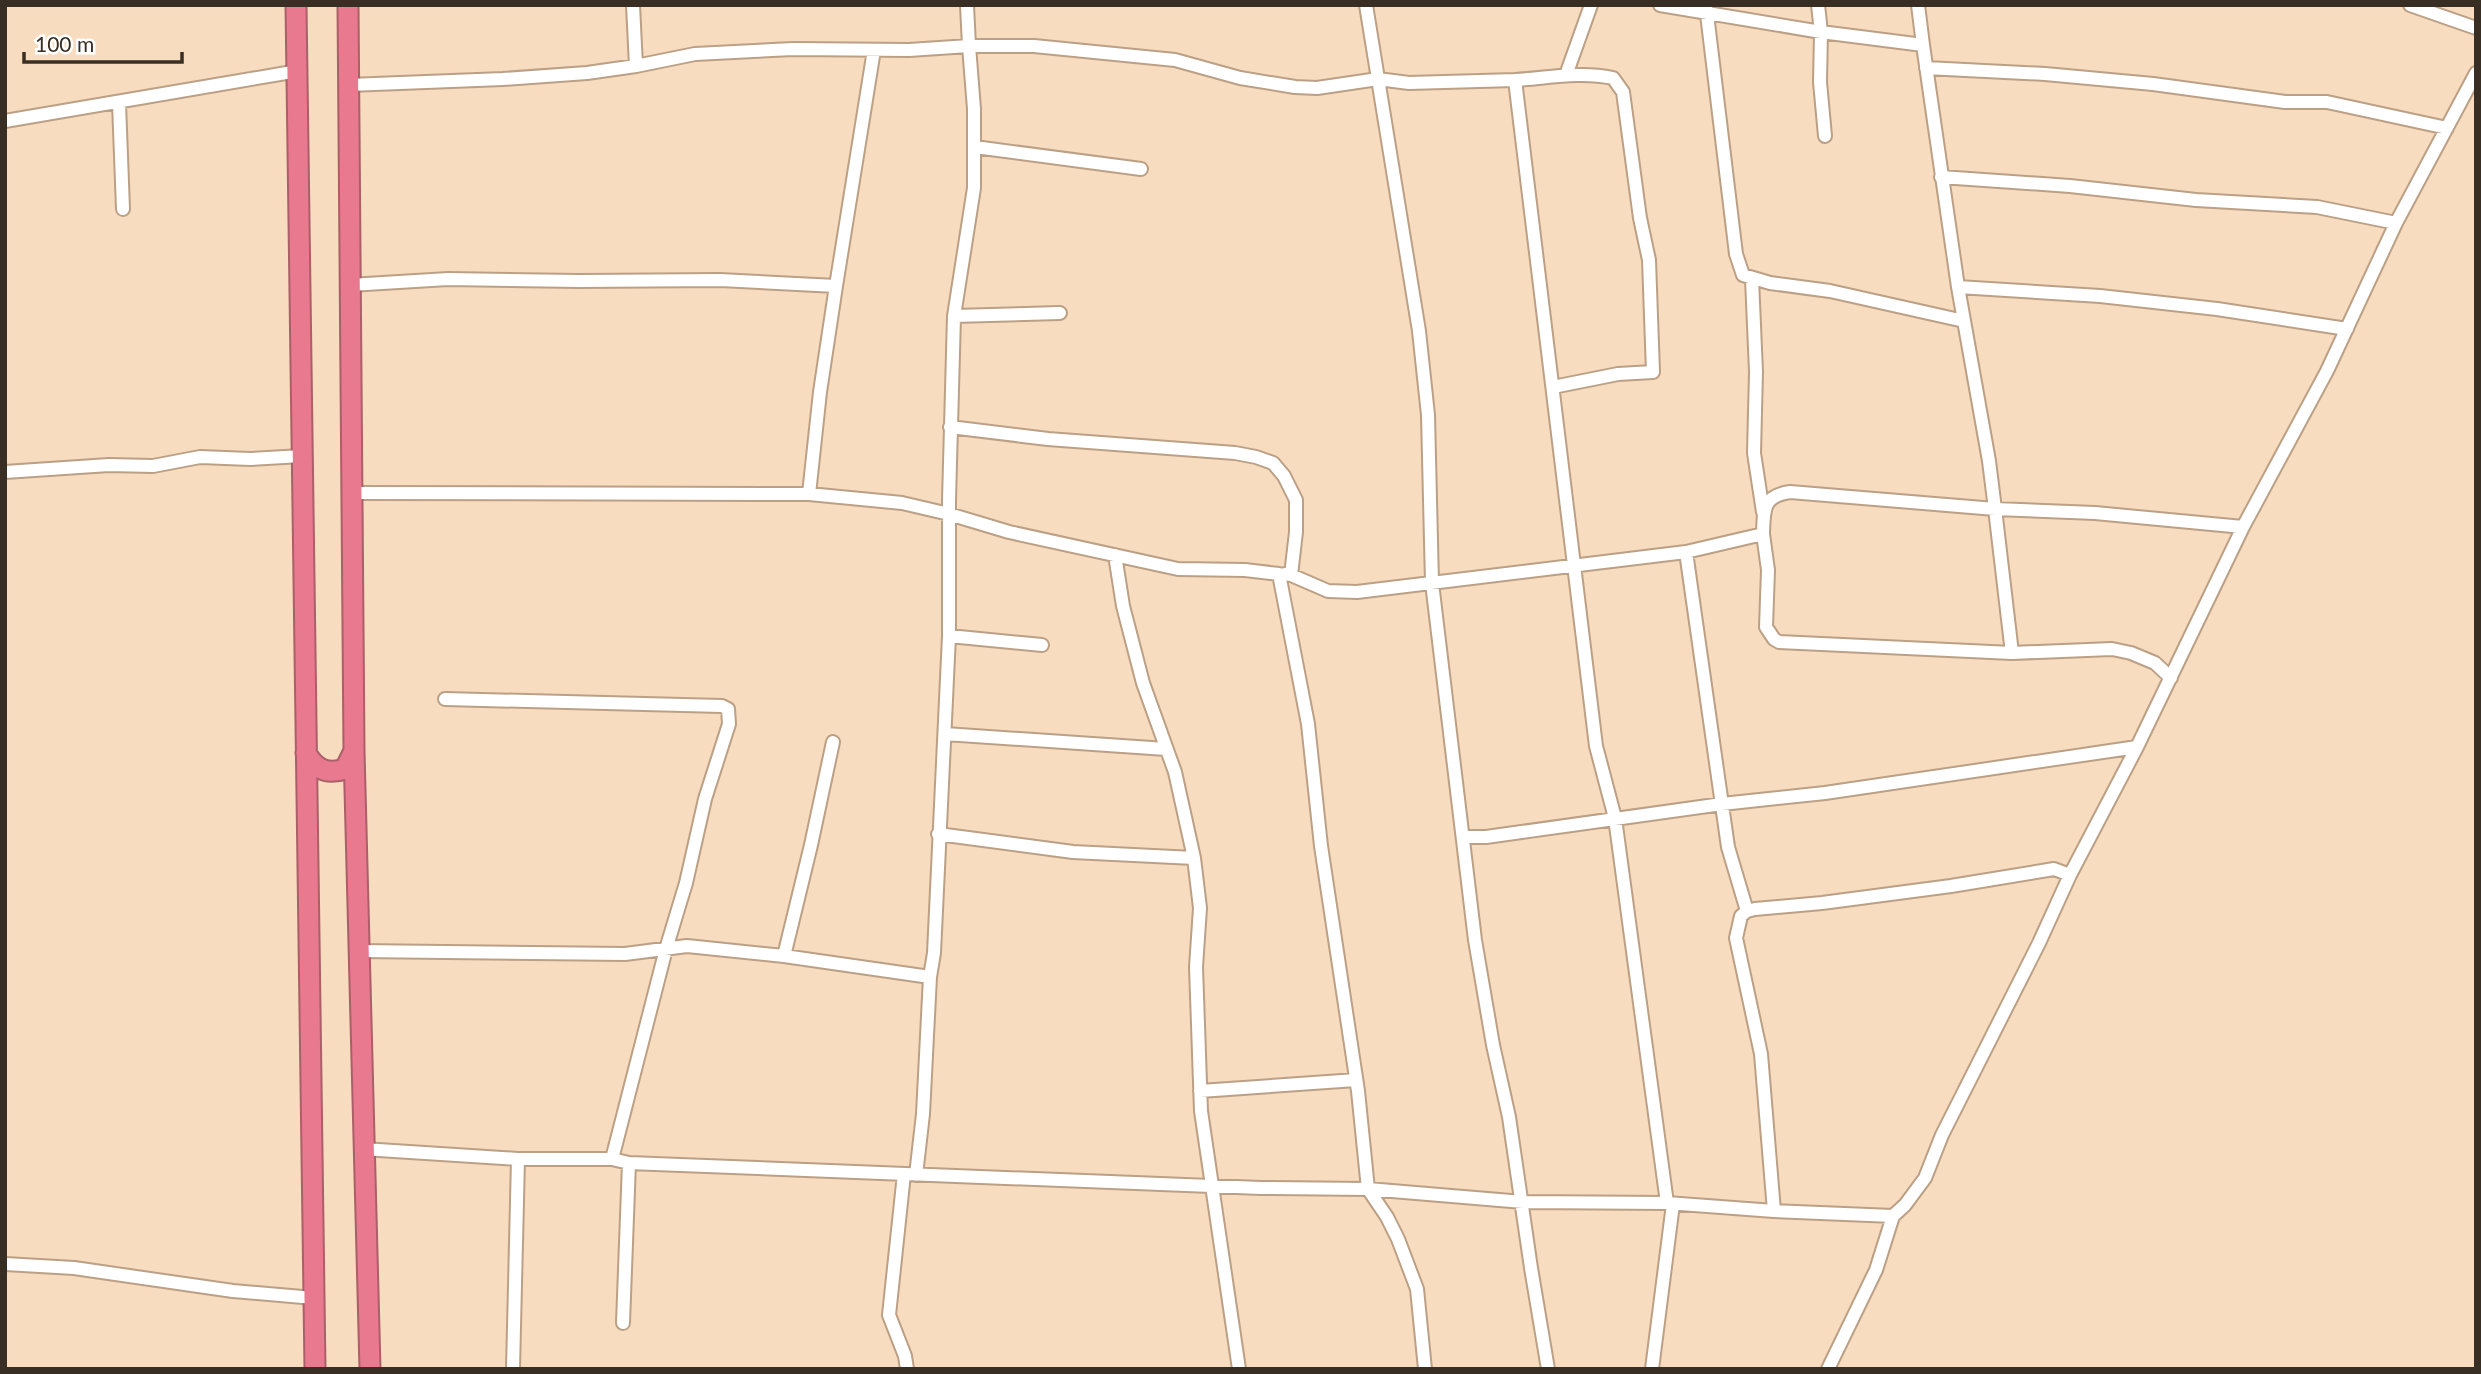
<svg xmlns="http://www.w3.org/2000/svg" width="2481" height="1374" viewBox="0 0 2481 1374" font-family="Lato,sans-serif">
<rect width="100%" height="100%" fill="#f8dcbf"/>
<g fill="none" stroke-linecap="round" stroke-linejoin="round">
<defs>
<path id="minor" d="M 633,5 L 636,66
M 967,5 L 969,46 L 1034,46 L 1175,60 L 1240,78 L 1295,87 L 1317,88 L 1378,79 L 1409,83 L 1515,80
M 1366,5 L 1419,331 L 1428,415 L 1432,583 L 1475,940 L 1493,1045 L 1509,1117 L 1531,1268 L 1548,1369
M 1660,5 L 1821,32 L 1923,45 L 1958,287 L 1989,461 L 1995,509 L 2095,513 L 2243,527
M 1818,5 L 1821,32 L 1820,82 L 1825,136
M 1918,5 L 1923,45
M 2410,5 L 2476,28
M 1706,6 L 1736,254 L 1743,275 L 1770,283 L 1830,291 L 1964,321
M 1926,68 L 2045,74 L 2153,84 L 2285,102 L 2327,102 L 2447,128
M 1566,75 L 1591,5
M 349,85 L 503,79 L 587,73 L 636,66 L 695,54 L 793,49 L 909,50 L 969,46 L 974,109 L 974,188 L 954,316 L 949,500 L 949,636 L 934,953 L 930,977 L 784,956 L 687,946 L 625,954 L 358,951
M 119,103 L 123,209
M 5,121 L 298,71
M 975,147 L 1141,169
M 1941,177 L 2070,186 L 2196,200 L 2317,207 L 2396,223
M 1752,279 L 1756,372 L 1754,453 L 1763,512
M 350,285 L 448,279 L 579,281 L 720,280 L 836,286 L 874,50
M 1958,287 L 2100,296 L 2217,309 L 2347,329
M 954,316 L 1060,313
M 1553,387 L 1618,374 L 1653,372 L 1649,260 L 1640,218 L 1623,92 L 1613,78 C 1580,71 1548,78 1515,80 L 1596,746 L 1615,818 L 1667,1203
M 950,427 L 1048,439 L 1235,453 L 1256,457 L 1273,463 L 1284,476 L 1296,500 L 1296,532 L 1291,575 L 1285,574
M 5,472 L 109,465 L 153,466 L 200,457 L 250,459 L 302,456
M 351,493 L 809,494 L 902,503 L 949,514 L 1009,532 L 1178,569 L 1245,570 L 1279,574 L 1308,724 L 1321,846 L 1358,1091 L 1368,1189 L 1387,1217 L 1398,1239 L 1417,1289 L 1425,1369
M 809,494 L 820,392 L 836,286
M 1763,534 L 1768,570 L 1766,627 L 1774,639 L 1779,642 L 2012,653 L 2112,649 L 2131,653 L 2155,663 L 2171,678
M 1686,552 L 1728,847 L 1747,911
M 1115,555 L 1123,606 L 1143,683 L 1175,772 L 1194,858 L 1200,908 L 1196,967 L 1201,1111 L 1239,1369
M 1291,575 L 1328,591 L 1357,592 L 1686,552 L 1763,534 C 1764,510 1762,496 1790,492 L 1995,509 L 2012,653
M 949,636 L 1042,645
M 445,699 L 722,706 L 728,709 L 729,724 L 705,799 L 686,883 L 666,949 L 612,1159
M 945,734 L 1166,749
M 938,834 L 1073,852 L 1194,858
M 1463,837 L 1486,837 L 1722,804 L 1825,793 L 2137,747
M 784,956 L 811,845 L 833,742
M 1200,1091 L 1356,1080
M 363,1149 L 518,1159 L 612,1159 L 629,1163 L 1261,1188 L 1368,1189 L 1523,1202 L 1667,1203 L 1774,1211 L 1893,1216 L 1905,1205 L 1925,1178 L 1942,1135 L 2039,943 L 2070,875 L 2137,747 L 2243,527 L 2327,371 L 2396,223 L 2476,73
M 904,1174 L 889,1315 L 905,1356 L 907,1369
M 916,1175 L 923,1114 L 930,977
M 1774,1211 L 1761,1054 L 1736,938 L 1741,916 L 1747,911 L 1755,909 L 1822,903 L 1951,886 L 2054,869 L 2070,875
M 5,1264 L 74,1268 L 233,1291 L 314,1298
M 623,1323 L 629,1163
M 513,1369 L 518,1159
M 1652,1369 L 1673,1204
M 1828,1369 L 1876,1270 L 1893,1216"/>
<path id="highway" d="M 296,5 L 315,1369
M 348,5 L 354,751 L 370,1369
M 306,753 C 315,769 327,775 345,769 L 354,751"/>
</defs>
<!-- minor casing -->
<use href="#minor" stroke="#bba085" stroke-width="16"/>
<!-- highway casing -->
<use href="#highway" stroke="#ab5f69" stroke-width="23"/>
<!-- minor -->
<use href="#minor" stroke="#fff" stroke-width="12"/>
<!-- highway -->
<use href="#highway" stroke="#e9798f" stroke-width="19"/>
</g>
<!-- border -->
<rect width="2481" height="1374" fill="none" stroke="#392e23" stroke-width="14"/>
<!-- scale -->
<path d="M24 52v10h158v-10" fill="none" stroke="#392e23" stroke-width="3.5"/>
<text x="35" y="52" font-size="21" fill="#392e23" stroke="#ffffff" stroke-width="5" paint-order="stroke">100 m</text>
</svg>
